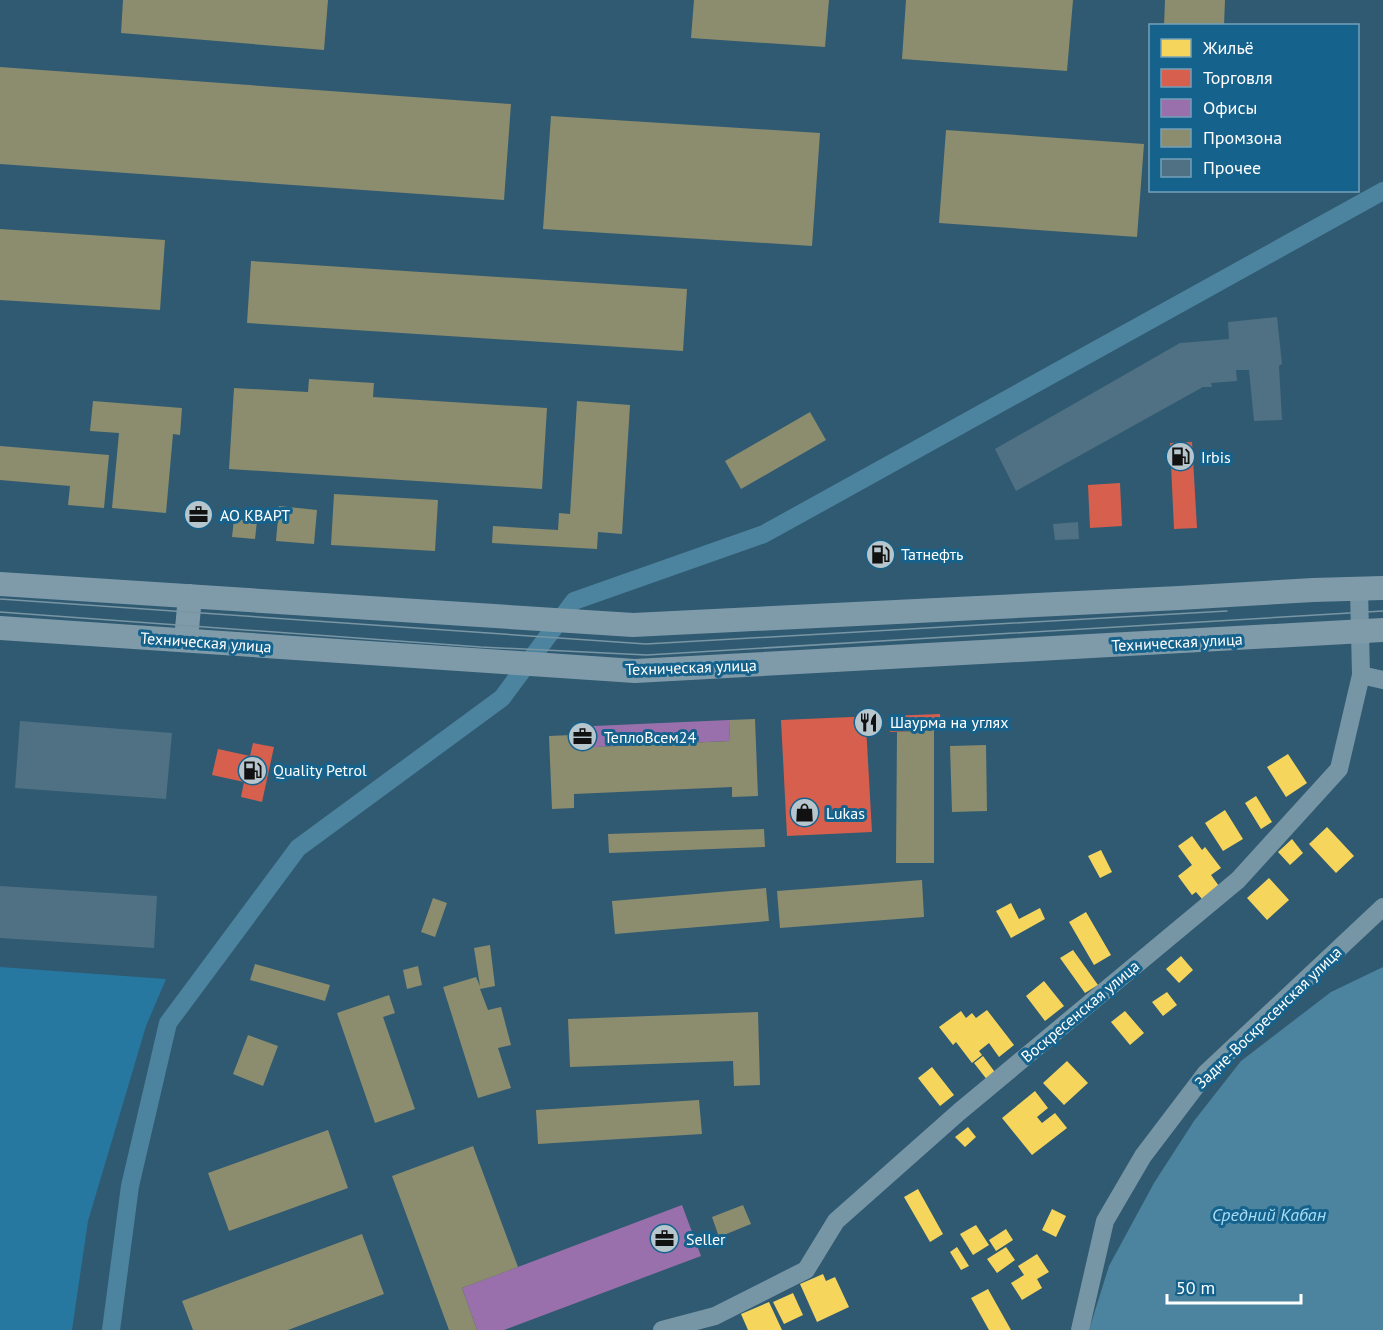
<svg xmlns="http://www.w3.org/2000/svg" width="1383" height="1330" viewBox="0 0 1383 1330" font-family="'PT Sans',sans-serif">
<rect width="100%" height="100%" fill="#305a71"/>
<!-- green -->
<path fill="#2678a1" d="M 0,967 L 166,979 L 146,1026 L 88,1221 L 72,1330 L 0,1330 Z"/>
<!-- water -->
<path fill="#4c849f" d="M 1383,967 L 1383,1330 L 1089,1330 L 1109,1266 L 1154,1183 L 1194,1121 L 1241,1061 L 1331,992 Z"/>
<!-- homes -->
<path fill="#f6d55c" d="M 1288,754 L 1307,783 L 1286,797 L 1267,767 Z
M 1256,796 L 1272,822 L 1261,829 L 1245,803 Z
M 1225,810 L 1243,839 L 1223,851 L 1205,823 Z
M 1327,827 L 1354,856 L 1336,873 L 1309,844 Z
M 1192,836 L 1202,850 L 1205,847 L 1221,868 L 1211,875 L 1219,886 L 1202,899 L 1196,892 L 1192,895 L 1178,876 L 1192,865 L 1178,846 Z
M 1292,839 L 1303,853 L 1290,865 L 1278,852 Z
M 1101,850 L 1112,872 L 1100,878 L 1088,856 Z
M 1269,878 L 1289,900 L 1267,920 L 1247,898 Z
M 1011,903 L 1019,919 L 1040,908 L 1045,919 L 1011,938 L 996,911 Z
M 1086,912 L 1111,955 L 1094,965 L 1069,922 Z
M 1073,950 L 1098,985 L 1085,993 L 1060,958 Z
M 1181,956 L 1193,970 L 1179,983 L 1166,969 Z
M 1044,981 L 1064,1006 L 1045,1021 L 1026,996 Z
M 1167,992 L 1177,1005 L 1163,1016 L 1152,1002 Z
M 987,1010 L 1014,1045 L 999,1057 L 989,1043 L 979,1051 L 982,1055 L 972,1063 L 956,1042 L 953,1045 L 939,1027 L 961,1011 L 966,1018 L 972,1013 L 976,1018 Z
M 1125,1011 L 1144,1033 L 1130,1045 L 1111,1022 Z
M 983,1056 L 997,1075 L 988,1081 L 974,1063 Z
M 1067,1061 L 1088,1083 L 1064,1105 L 1043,1083 Z
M 932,1067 L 954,1095 L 940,1106 L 918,1078 Z
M 1035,1091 L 1048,1108 L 1037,1117 L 1042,1123 L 1055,1113 L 1067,1128 L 1032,1155 L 1002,1118 Z
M 968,1127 L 976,1137 L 965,1147 L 955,1137 Z
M 918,1189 L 943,1234 L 930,1242 L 904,1197 Z
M 1052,1209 L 1066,1216 L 1056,1237 L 1042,1230 Z
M 976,1225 L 989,1245 L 973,1255 L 960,1234 Z
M 1006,1229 L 1013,1240 L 996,1251 L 989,1240 Z
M 957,1247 L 969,1266 L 961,1270 L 950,1252 Z
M 1006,1247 L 1015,1260 L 997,1273 L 987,1259 Z
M 1037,1254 L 1049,1272 L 1037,1279 L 1042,1288 L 1022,1300 L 1011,1283 L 1024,1275 L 1018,1266 Z
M 823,1274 L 826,1281 L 835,1277 L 849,1307 L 817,1322 L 800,1284 Z
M 988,1289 L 1011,1330 L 989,1330 L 971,1298 Z
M 793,1293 L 803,1315 L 784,1324 L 773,1302 Z
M 769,1302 L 782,1330 L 748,1330 L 741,1314 Z"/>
<!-- shops -->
<path fill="#d6604d" d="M 1192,442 L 1197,528 L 1174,529 L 1170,443 Z
M 1120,483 L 1122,526 L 1090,528 L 1088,485 Z
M 869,545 L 891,545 L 892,563 L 869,563 Z
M 940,714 L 941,730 L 890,732 L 889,716 Z
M 875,716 L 875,726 L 866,726 L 872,832 L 787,836 L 781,720 Z
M 253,743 L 274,747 L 262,802 L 241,797 L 244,782 L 212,775 L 218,749 L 250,756 Z"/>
<!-- offices -->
<path fill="#9970ab" d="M 729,720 L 730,741 L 572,748 L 571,727 Z
M 682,1205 L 701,1256 L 504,1330 L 477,1330 L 462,1288 Z"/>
<!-- industry -->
<path fill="#8c8c6e" d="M 123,0 L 328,0 L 324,50 L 121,33 Z
M 694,0 L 829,0 L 825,47 L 691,38 Z
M 906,0 L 1073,0 L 1067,71 L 902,59 Z
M 1165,0 L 1225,0 L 1224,26 L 1164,26 Z
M 0,67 L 511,104 L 504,200 L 0,164 Z
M 551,116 L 820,133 L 812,246 L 543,229 Z
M 946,130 L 1144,144 L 1137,237 L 939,223 Z
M 0,229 L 165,240 L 160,310 L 0,300 Z
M 251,261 L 687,289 L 683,351 L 247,323 Z
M 309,379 L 374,383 L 373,397 L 547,408 L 542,489 L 229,469 L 234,388 L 308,392 Z
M 93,401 L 182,408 L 180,435 L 173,434 L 166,513 L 112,508 L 119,433 L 90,431 Z
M 577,401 L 630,405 L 622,534 L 598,532 L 597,549 L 492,543 L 493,526 L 558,530 L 559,513 L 570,514 Z
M 810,412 L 826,440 L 741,489 L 725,461 Z
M 0,446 L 109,455 L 104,508 L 68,505 L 70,486 L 0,480 Z
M 334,494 L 438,500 L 435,551 L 331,545 Z
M 279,506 L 317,510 L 314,544 L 276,541 Z
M 234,519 L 257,521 L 255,539 L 232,537 Z
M 755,719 L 758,796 L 732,797 L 732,787 L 574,794 L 574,808 L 552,809 L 549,736 L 571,735 L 572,748 L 730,741 L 729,720 Z
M 934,730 L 934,863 L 896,863 L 897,732 Z
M 986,745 L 987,811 L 952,812 L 950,746 Z
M 764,829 L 765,847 L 609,853 L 608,834 Z
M 922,880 L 924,917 L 780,928 L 777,891 Z
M 766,888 L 769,921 L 615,934 L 612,901 Z
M 433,898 L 447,903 L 435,937 L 421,932 Z
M 490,945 L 495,986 L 480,989 L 488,1010 L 501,1007 L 511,1045 L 498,1048 L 511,1088 L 478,1098 L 443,987 L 476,977 L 480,986 L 474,948 Z
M 255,964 L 330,985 L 325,1001 L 250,980 Z
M 418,966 L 422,985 L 407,989 L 403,970 Z
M 389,995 L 395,1013 L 383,1017 L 415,1109 L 375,1123 L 337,1013 Z
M 758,1012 L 760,1085 L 734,1086 L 733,1061 L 570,1067 L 568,1019 Z
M 248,1035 L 278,1046 L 263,1086 L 233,1074 Z
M 699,1100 L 702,1134 L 538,1144 L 536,1110 Z
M 328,1130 L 348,1188 L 229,1231 L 208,1173 Z
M 473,1146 L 518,1267 L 462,1288 L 477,1330 L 449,1330 L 392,1176 Z
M 743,1205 L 751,1224 L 719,1237 L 712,1217 Z
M 362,1234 L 384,1294 L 288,1330 L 193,1330 L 182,1301 Z"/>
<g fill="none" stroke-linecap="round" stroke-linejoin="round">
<!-- canal -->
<path stroke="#4c849f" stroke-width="18" d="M 111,1330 L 130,1186 L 168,1023 L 298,848 L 502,698 L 574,601 L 764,534 L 1383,191"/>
</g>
<!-- building -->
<path fill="#4f7183" d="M 1277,317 L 1282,364 L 1279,366 L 1282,420 L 1254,421 L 1249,370 L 1236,370 L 1237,381 L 1211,383 L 1212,387 L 1203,387 L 1016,491 L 995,449 L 1180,343 L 1229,339 L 1228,322 Z
M 1078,522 L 1079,539 L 1055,540 L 1053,524 Z
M 20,721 L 172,733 L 166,799 L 15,788 Z
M 0,886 L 157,896 L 154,948 L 0,938 Z"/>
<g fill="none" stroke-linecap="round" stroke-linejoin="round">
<!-- minor -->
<path stroke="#7796a5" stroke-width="18" d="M 1361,675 L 1383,680
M 662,1330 L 715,1316 L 806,1270 L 836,1221 L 959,1112 L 1238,880 L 1339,769 L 1361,675 L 1359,589
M 1080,1330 L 1105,1221 L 1143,1156 L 1206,1073 L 1383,907"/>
<!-- secondary -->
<path stroke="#7f9baa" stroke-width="24" d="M 0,584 L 633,625 L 1179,598 L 1313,590 L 1383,588
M 0,628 L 635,671 L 1383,630
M 186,640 L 190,596"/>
<!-- tram -->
<path stroke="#7996a4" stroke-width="1.5" d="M 0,599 L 646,644 L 1227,611
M 0,612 L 481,647 L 647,655 L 1383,611"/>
</g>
<!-- icons -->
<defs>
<symbol id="fuel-disc" viewBox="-11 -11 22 22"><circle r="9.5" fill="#b7c5cd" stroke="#15628c"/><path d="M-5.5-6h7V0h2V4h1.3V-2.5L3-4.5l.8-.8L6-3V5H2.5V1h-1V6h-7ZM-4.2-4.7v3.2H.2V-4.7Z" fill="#111"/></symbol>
<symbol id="office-disc" viewBox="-11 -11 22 22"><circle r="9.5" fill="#b7c5cd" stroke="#15628c"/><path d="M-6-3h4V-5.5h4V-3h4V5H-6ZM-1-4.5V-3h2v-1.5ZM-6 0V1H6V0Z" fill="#111"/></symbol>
<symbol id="restaurant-disc" viewBox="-11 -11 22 22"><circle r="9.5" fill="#b7c5cd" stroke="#15628c"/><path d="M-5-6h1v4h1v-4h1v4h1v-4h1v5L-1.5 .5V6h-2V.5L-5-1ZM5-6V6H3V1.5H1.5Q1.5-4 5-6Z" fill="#111"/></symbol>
<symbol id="shop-disc" viewBox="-11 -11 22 22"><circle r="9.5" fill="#b7c5cd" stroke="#15628c"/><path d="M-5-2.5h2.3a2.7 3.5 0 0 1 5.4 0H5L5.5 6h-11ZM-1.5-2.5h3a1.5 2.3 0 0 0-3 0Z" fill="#111"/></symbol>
</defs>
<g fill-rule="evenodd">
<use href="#fuel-disc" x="1164" y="440" width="33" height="33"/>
<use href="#office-disc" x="182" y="498" width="33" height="33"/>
<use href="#fuel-disc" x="864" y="538" width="33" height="33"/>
<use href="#restaurant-disc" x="852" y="706" width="33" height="33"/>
<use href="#office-disc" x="566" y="720" width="33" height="33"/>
<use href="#fuel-disc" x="236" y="754" width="33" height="33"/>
<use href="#shop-disc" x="788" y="796" width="33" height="33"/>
<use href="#office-disc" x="648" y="1222" width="33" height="33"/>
</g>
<g text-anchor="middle" stroke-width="6" stroke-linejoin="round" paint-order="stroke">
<!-- poi labels -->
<g font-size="16" fill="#fff" stroke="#15628c" text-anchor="start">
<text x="1201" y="463">Irbis</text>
<text x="220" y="521">АО КВАРТ</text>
<text x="901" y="560">Татнефть</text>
<text x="890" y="728">Шаурма на углях</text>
<text x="604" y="743">ТеплоВсем24</text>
<text x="273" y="776">Quality Petrol</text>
<text x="826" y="819">Lukas</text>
<text x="686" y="1245">Seller</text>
</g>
<!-- street labels -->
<g font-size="16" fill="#fff" stroke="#15628c">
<text transform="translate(206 642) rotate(4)" y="6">Техническая улица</text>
<text transform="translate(1177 642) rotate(-3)" y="6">Техническая улица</text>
<text transform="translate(691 667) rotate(-2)" y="6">Техническая улица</text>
<text transform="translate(1080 1011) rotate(-40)" y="6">Воскресенская улица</text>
<text transform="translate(1268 1017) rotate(-44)" y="6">Задне-Воскресенская улица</text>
</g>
<!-- water labels -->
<g font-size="18" font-style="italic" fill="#a9def7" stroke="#15628c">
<text x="1269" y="1221">Средний Кабан</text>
</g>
</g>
<!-- legend -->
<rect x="1149" y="24" width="210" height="168" fill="#15628c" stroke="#73a1ba" stroke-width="1.5"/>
<rect x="1161" y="39" width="30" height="18" fill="#f6d55c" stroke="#73a1ba" stroke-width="1.5"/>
<text x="1203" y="54" font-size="18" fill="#ffffff">Жильё</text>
<rect x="1161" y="69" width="30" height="18" fill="#d6604d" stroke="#73a1ba" stroke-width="1.5"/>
<text x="1203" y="84" font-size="18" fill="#ffffff">Торговля</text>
<rect x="1161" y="99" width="30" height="18" fill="#9970ab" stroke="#73a1ba" stroke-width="1.5"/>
<text x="1203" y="114" font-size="18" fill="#ffffff">Офисы</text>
<rect x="1161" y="129" width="30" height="18" fill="#8c8c6e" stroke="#73a1ba" stroke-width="1.5"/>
<text x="1203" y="144" font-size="18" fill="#ffffff">Промзона</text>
<rect x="1161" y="159" width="30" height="18" fill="#4f7183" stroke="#73a1ba" stroke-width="1.5"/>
<text x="1203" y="174" font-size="18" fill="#ffffff">Прочее</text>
<!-- scale -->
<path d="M1167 1294v9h134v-9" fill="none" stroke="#ffffff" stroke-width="3"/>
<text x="1176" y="1294" font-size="18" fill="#ffffff" stroke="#15628c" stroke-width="4.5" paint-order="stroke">50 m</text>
</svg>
